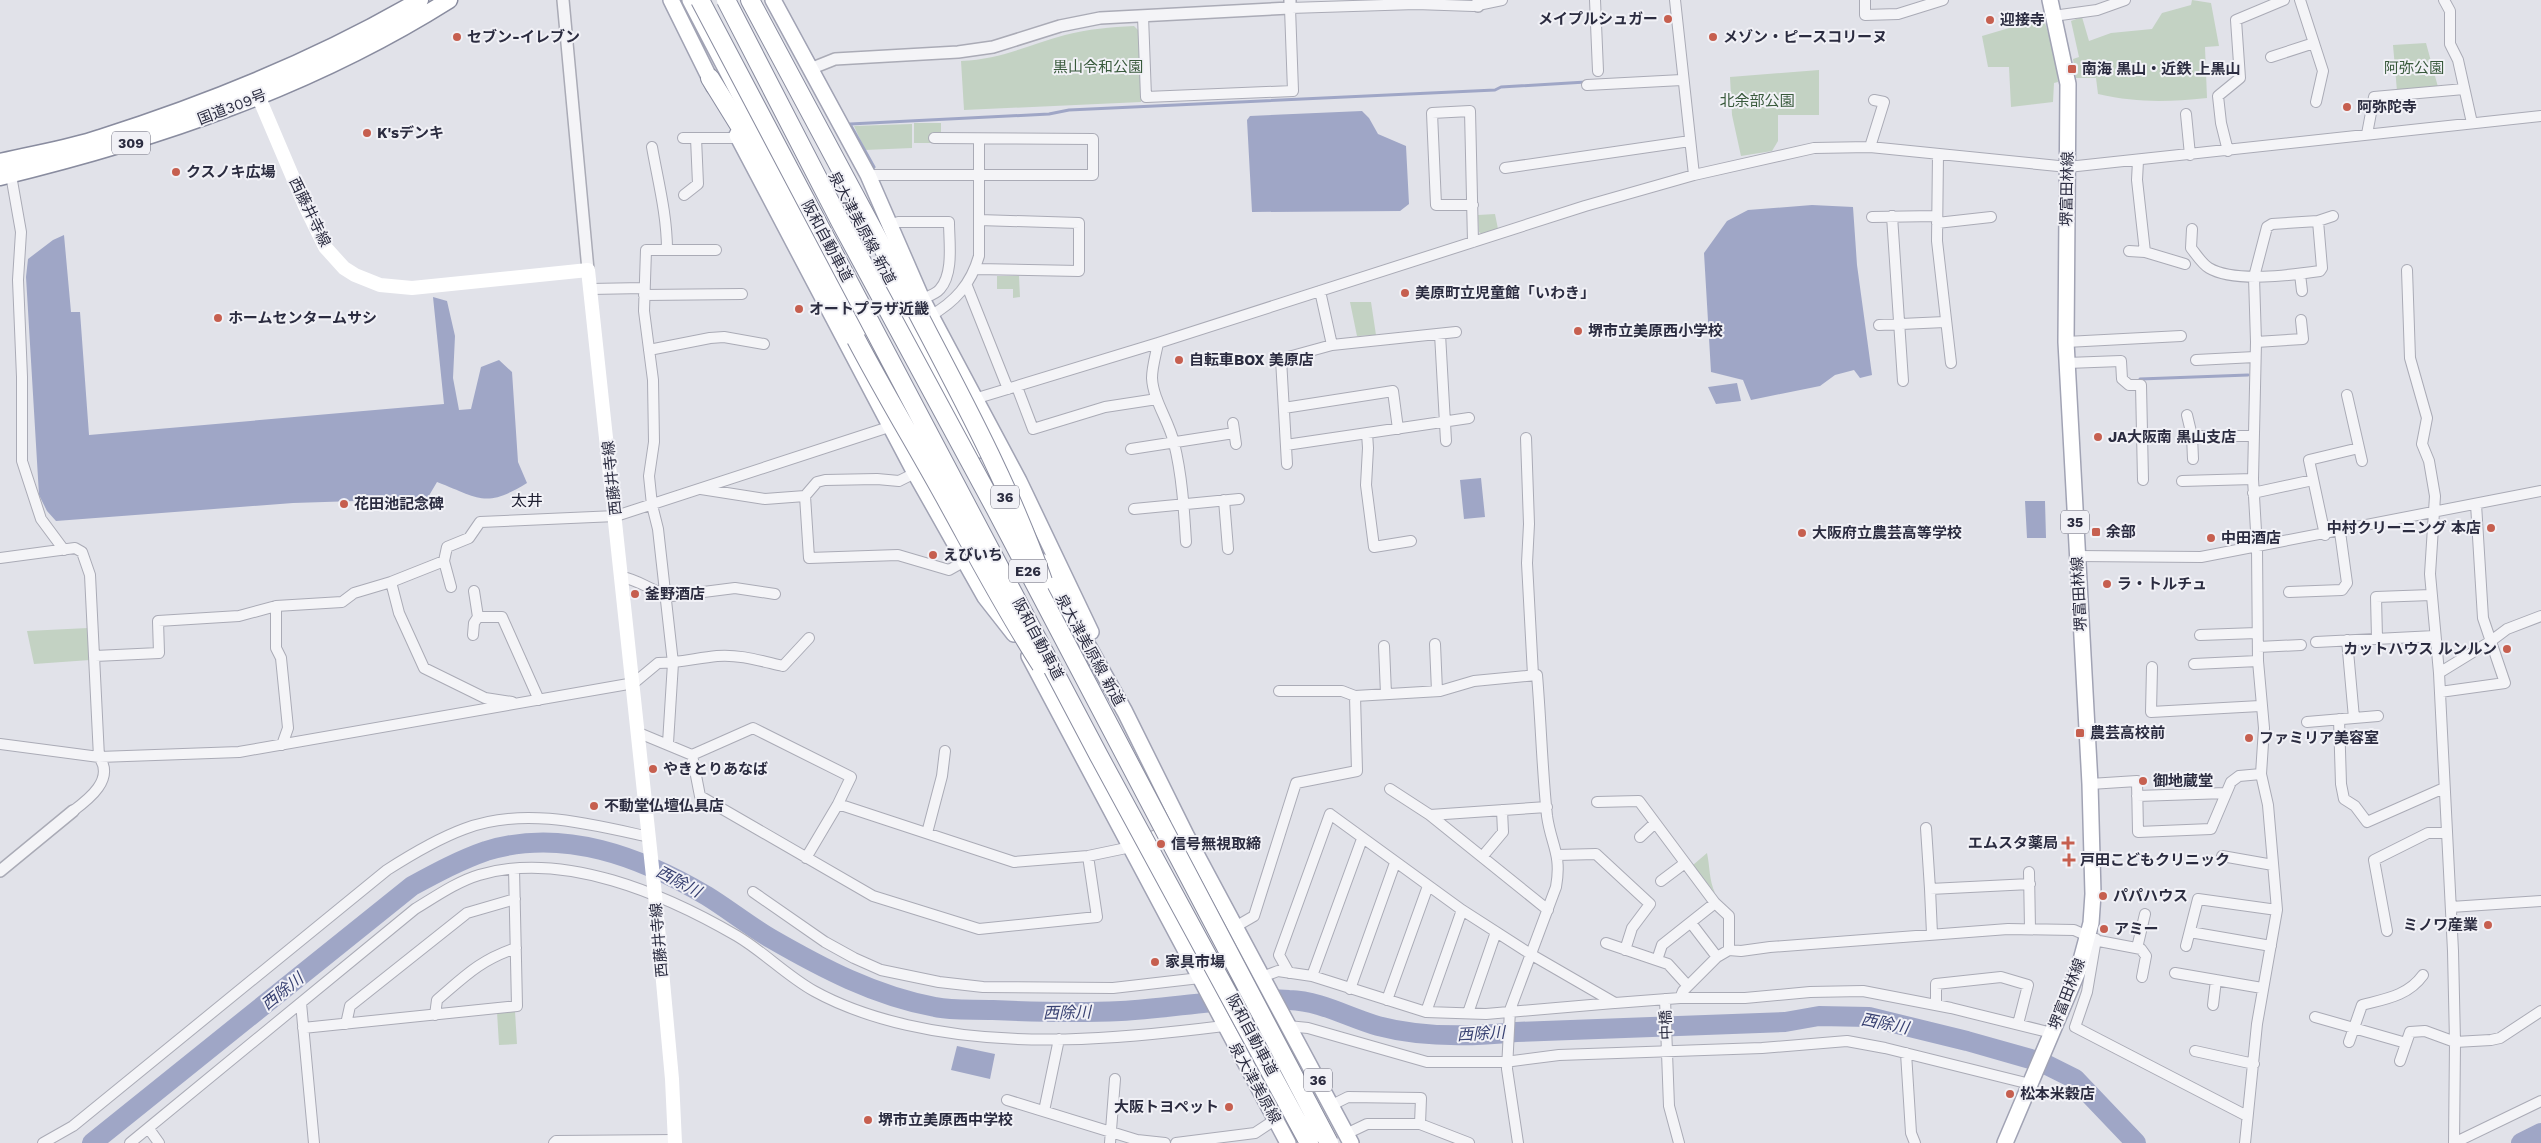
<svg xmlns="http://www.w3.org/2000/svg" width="2541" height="1143" viewBox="0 0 2541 1143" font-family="'Work Sans','Noto Sans JP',sans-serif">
<rect width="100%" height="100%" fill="#e1e2e9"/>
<!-- green -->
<path fill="#c3d2c3" d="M 2192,0 L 2211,3 L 2219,46 L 2205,47 L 2207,98 C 2167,102 2138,103 2098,94 L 2096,78 L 2076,78 L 2073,59 L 2079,57 L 2071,21 L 2082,17 L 2089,41 L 2111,33 L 2152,29 L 2162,13 L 2191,5 Z
M 2045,23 L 2056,58 L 2058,82 L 2054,83 L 2053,102 L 2011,107 L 2009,67 L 1988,67 L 1982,36 L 2016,26 Z
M 1134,26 L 1138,30 L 1141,102 L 964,110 L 961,61 C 1002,59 1028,45 1065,35 C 1088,29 1111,27 1134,26 Z
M 2426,43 L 2438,87 L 2397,91 L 2393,45 Z
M 1819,70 L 1819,115 L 1778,115 L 1778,141 L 1772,151 L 1741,156 L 1732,115 L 1730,77 Z
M 914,123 L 941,123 L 941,133 L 934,133 L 934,143 L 914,143 Z
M 912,124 L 912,148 L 865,150 L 854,126 Z
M 1495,214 L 1498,229 L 1482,234 L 1479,232 L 1478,215 Z
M 997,276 L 1019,276 L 1020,297 L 1013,298 L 1013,289 L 997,289 Z
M 1350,302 L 1371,302 L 1376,335 L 1357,336 Z
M 88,628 L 90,660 L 34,664 L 27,631 Z
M 1707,853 C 1710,867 1709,880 1715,893 L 1693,865 Z
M 515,1011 L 517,1044 L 499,1045 L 497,1012 Z"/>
<!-- water -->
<path fill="#9fa6c6" d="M 1362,111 L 1369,118 L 1378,134 L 1406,146 L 1409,204 L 1400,211 L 1252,212 L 1247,120 L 1250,116 Z
M 1812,205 L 1853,207 L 1857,265 L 1872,375 L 1860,378 L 1854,370 L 1835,375 L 1820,386 L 1751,400 L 1743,380 L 1711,372 L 1704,253 L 1727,221 L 1748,210 Z
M 64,235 L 71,312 L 80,312 L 89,435 L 444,404 L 433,297 L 447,301 L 455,336 L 453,378 L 459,410 L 471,409 L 481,367 L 499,360 L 512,372 L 518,462 L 527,483 C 485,509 479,498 437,482 L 427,499 L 410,507 L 356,501 L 293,503 L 56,521 L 47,511 L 39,495 L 26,277 L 28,259 L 53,240 Z
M 1737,383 L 1741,401 L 1716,404 L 1708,387 Z
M 1481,478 L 1485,517 L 1464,519 L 1460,480 Z
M 2025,501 L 2045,501 L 2046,538 L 2027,538 Z
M 957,1046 L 995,1054 L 990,1079 L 951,1070 Z"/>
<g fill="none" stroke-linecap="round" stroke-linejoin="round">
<!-- stream -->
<path stroke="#9fa6c6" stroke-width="3" d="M 874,167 L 850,124 L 1049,114 L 1069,110 L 1495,90 L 1501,87 L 1586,82
M 2140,379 L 2248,375"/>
<!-- river -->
<path stroke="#9fa6c6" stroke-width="20" d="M 92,1143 L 412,886 C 436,873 460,860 486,851 C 563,827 641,857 707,896 C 728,909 748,925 770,938 C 822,968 875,996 935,1007 C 953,1011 974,1009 993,1010 C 1036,1012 1078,1013 1121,1011 C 1177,1008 1232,996 1289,1000 C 1321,1001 1347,1017 1378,1026 C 1423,1038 1470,1037 1516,1032 L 1785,1022 L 1819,1016 L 1869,1017 L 1967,1041 L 2041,1062 L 2075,1079 L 2136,1143
M 2521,1143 L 2541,1133"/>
<defs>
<path id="minor" d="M 1595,0 L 1598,71
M 1675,0 L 1694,175
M 1865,0 L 1865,15 L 1898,14 L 1943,0
M 2300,0 L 2323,71 L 2316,102
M 2444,0 L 2450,11 L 2450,44 L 2458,60 L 2472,123
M 1143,16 L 1146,97 L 1293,91 L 1290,8 L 1416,4 L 1473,6 L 1502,0
M 2053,16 L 2097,10 L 2125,0
M 2271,57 L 2314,43
M 1587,85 L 1682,80
M 2186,114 L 2190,155
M 2367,134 L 2374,97 L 2464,89
M 683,138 L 738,138
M 652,147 C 658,181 667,215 667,250
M 1870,147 L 1884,102 L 1874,100
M 2228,151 L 2221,123 L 2218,96 L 2240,78 L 2236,20 L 2284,0
M 1938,154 L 1937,241 L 1951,363
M 2138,161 L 2137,180 L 2145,252
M 1505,168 L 1690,141
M 11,175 L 21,232 L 18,280 L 22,377 L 22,461 L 41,519 L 64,550
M 868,175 L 1093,175 L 1093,139 L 934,138
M 684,195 L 698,184 L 696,138
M 1473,205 L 1436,205 L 1432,113 L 1470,111 L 1473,242
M 1892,216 L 1903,381
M 1872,217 L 1937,216
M 1937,223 L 1991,217
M 891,225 L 898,222 L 949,222 C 949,242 954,273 940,289 C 936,294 927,297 922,299
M 2192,229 L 2191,248 C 2196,254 2202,264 2209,268 C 2234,283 2292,275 2320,271 L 2322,268 L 2318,221
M 2129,251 L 2145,252 L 2185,264
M 976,269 L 1079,271 L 1079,223 L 979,220
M 2407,270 L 2410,358 L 2427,418 L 2422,444 L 2429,461 L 2435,496 L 2430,574 L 2439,673 L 2453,951 L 2455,1042 L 2454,1143
M 2300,274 L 2302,291
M 967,286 L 1008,389
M 590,289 L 644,288
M 1320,291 L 1332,345
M 644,295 L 742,294
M 930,316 C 955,302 971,284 979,256 L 979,139
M 1879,325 L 1945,322
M 1440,334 L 1446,441
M 2066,342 L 2181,336
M 2256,342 L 2303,339 L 2301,320
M 1158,343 C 1156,354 1152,367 1152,378 C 1153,400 1169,421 1174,443 C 1182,475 1184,509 1186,542
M 649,350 L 710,338 L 724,337 L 764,344
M 2196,360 L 2255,357
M 2067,363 L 2121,361 L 2122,379 L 2129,385 L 2141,385 L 2143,480
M 1017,387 L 1033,429 L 1105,407 L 1157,399
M 2347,395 L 2362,461
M 971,400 L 1158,343 L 1585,206 L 1694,175 L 1814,148 L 1870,147 L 2068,167 L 2541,116
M 1284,408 L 1393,391 L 1398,429
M 2187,415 L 2192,436 L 2193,459
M 1233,423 L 1236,444
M 1367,433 L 1368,448 L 1366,485 L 1374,547 L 1411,541
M 2192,436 L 2252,436
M 1526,438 L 1529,524 L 1527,563 L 1533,675
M 1286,445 L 1469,418
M 1131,449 L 1234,433
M 1287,464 L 1281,359 L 1332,345 L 1456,332
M 2182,481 L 2253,479
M 701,489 L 765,499 L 805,496 L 809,558 L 898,555 L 949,570 L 965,561
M 2253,493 L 2313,480
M 805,496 L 817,482 L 825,480 L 877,479 L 899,481 L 915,473
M 1224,500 L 1228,549
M 1134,509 L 1239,499
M 2325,535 L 2309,460 L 2359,448
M 2077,556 L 2201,557 L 2541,491
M 0,558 L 75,548 L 82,552 L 90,575 L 99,757 C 115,779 89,799 73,811
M 444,561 L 451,587
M 622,577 C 640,580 654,593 672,596 L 735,588 L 775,594
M 391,582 L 399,613 L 424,668 L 485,698 L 512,702
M 474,591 L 478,617
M 2289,592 L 2342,590 L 2347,583 L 2340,532
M 276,606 L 276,648 L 281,658 L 288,728 L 282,745
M 473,635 L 474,623 L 478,617 L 502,617 L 539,700
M 2200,635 L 2257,633
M 2377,638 L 2376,597 L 2431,595
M 2347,640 L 2354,718
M 2316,642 L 2435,636
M 1435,644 L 1437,691
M 1384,646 L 1386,694
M 2258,647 L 2301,645
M 95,656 L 159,653 L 158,621 L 239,616 L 276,606 L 342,602 L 354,593 L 391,582 L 444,561 L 447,547 L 469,538 L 480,522 L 616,516 L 895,425
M 2194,664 L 2258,661
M 2152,667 L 2151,712 L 2260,706
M 2439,673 L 2491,641 L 2507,629 L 2541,616
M 1279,691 L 1342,691 L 1355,696
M 2440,692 L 2505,683 L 2483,618 L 2476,504
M 2339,719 L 2341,784 L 2344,799 L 2355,806 L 2367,822 L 2444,788
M 2307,722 L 2378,716
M 639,733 L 692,755 L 753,728 L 851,777 L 838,804 L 1014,862 L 1088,856 L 1131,847 L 1181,823
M 668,743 L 673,663 L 658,529 L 652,505 L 649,476 L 654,442 L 653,380 L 644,311 L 646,250 L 716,250
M 0,744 L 99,757 L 239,752 L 634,683 L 658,663 C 678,663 697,658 717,656 C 739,654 761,661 783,666 L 809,638
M 692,755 L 700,796 L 873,896 L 979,929 L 1097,917 L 1088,856
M 2090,784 L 2137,781 L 2138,832 L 2211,829 L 2231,782 L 2239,776 L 2261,774
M 1390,789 L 1430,815 L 1548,910
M 2137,796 L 2226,793
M 1597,802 L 1639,801 L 1715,903 L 1729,916 L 1729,950
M 1430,815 L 1547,807
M 1926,828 L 1930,889
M 927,833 L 942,776 L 945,751
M 1640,837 L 1655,823
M 1557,855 L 1596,854 L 1650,904 L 1632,928 L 1625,950
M 2222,856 L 2273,865
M 1482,857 L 1503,832 L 1502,810
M 806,858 L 838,804
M 2029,872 L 2030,929
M 1661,881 L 1685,863
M 753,892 L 825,942 L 854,958 L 881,970 L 939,982 L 983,987 L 1113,988 L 1200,978
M 2451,907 L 2541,901
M 1691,923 L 1717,957
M 1235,927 L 1254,916 L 1296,783 L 1357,771 L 1355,696 L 1440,691 L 1474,681 L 1537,675 C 1541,722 1542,769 1547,816 C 1551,845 1562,854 1556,887 L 1510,1010 L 1507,1069 L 1518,1143
M 2387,931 L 2374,860 L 2428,833 L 2447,833
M 2190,932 L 2271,946
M 1932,934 L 1930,889 L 2030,884
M 2096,939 L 2087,992 L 2075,1027 L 2247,1116
M 1606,943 L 1668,964 L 1688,986
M 2186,946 L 2198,899 L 2277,910
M 2137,948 L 2145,914
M 1657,960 L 1662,945 L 1715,903
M 1289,973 L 1279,955 L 1330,814 L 1462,910 L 1532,955 L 1615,1003 L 1680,998 L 1745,998 L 1810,992 L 1863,991 L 1951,1008 L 2052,1033
M 2175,973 L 2262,988
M 1312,976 L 1362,839
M 1262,977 L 1278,971 L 1312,976 L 1426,1012 L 1486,1014 L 1614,1003
M 1350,989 L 1395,863
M 1680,998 L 1683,991 L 1717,957 L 1729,950 L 1741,951 L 1770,947 L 2008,929 L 2074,930 L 2099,941 L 2141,949 L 2146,956 L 2142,977
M 1665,999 L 1669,1106 L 1679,1143
M 1387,1000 L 1428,886
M 301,1003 L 314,1143
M 1936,1005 L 1936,984 L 2001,977 L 2028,985 L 2018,1024
M 2213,1005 L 2216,980
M 1426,1012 L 1462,910
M 1468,1013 L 1496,932
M 435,1015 L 437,1000 C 465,976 480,960 516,948
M 2315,1017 L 2406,1043
M 346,1024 L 350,1006 L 467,913 L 515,899
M 1288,1026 L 1308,1028 L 1427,1062 L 1505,1062 L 1559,1055 L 1762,1048 L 1847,1041 L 1885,1048 L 2030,1084
M 303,1028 L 517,1006 L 514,869
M 2349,1042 L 2362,1005 C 2385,999 2408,996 2423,975
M 2195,1051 L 2254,1064
M 1906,1053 L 1911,1133 L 1915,1143
M 2400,1061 L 2410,1032 L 2425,1031 L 2455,1042 L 2491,1040 L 2500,1038 L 2541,1011
M 1007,1100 L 1137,1140 L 1165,1143
M 1332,1105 L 1348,1097 L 1421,1098 L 1420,1124
M 1044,1111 L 1059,1039
M 149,1129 L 159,1143
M 1346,1134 L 1367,1124 L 1420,1124 L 1469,1143
M 43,1143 L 73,1126 L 387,870 C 412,854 437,839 464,829 C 523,806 590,824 649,837
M 130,1143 L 415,909 C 435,897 456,882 479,875 C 563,850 665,894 737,936 C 764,952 787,976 814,991 C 841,1006 877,1018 907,1025 C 1011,1049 1120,1039 1224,1026
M 554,1143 L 556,1141 L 675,1140
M 1110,1143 L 1115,1079
M 1176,1143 L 1255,1133 L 1276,1119
M 2245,1143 L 2257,1024 L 2277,910 L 2268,805 L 2261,774 L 2264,728 L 2258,661 L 2257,548 L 2253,479 L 2256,342 L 2254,277 L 2267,227 L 2272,224 L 2318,221 L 2333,216
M 2454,1143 L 2541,1101"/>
<path id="tertiary" d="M 563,0 L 588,270
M 1478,0 L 1478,6
M 810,69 L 835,59 L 958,52 L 993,47 L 1060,26 L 1100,18 L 1290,8 L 1290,0
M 0,871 L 73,811"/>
<path id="primary" d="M 671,0 L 714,87
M 690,0 L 889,382
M 773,0 L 868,175 L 922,299 L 1019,481 L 1091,632
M 737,135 L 915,473 L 985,597 L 1014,634
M 891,282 L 979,450
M 1041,561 L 1125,712 L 1186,835 L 1351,1143
M 1029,656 L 1288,1143
M 2005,1143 L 2078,971 L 2091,923 L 2093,894 L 2090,784 L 2066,342 L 2068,84 L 2050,0"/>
<path id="trunk" d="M 0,162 C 33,154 68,149 100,138 C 210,103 321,58 420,0
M 0,177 C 157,139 311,87 449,0"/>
<path id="motorway" d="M 750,0 L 915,308
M 710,78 L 765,167 L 856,339"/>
</defs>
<!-- minor casing -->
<use href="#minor" stroke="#aaabb6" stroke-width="12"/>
<!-- tertiary casing -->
<use href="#tertiary" stroke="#aaabb6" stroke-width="14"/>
<!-- primary casing -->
<use href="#primary" stroke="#a1a3b4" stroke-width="18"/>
<!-- trunk casing -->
<use href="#trunk" stroke="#898c9f" stroke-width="19"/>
<!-- motorway casing -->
<use href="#motorway" stroke="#898c9f" stroke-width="20"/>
<!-- minor -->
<use href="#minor" stroke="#f4f4f7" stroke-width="10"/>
<!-- tertiary -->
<use href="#tertiary" stroke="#f4f4f7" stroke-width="11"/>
<!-- secondary -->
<path stroke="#fff" stroke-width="14" d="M 254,86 L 305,206 L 325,247 L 344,268 L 355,275 L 380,285 L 412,288 L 588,270 L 655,895 L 672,1079 L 675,1143"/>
<!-- primary -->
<use href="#primary" stroke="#fff" stroke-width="15"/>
<!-- trunk -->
<use href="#trunk" stroke="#fff" stroke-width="16"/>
<!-- motorway -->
<use href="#motorway" stroke="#fff" stroke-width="18"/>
<defs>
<path id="motorway-bridge" d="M 700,0 L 1099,756 L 1309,1143
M 726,0 L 841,223 L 995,508 L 1329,1143
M 915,308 C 961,396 1010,486 1043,581
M 856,339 C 887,398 922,455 954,514 C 982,565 1009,616 1041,665"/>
</defs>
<!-- motorway-bridge casing -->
<use href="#motorway-bridge" stroke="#898c9f" stroke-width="20" stroke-linecap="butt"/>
<!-- motorway-bridge -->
<use href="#motorway-bridge" stroke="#fff" stroke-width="18"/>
</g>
<!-- markers -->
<g fill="#c65f4f" stroke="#f1f1f6" stroke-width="2">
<circle cx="1668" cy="19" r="5"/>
<circle cx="1990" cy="20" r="5"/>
<circle cx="457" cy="37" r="5"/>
<circle cx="1713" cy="37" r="5"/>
<rect x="2067" y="64" width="10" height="10" rx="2.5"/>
<circle cx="2347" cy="107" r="5"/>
<circle cx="367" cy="133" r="5"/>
<circle cx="176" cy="172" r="5"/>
<circle cx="1405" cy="293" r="5"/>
<circle cx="799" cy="309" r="5"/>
<circle cx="218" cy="318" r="5"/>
<circle cx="1578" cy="331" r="5"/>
<circle cx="1179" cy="360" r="5"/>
<circle cx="2098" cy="437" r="5"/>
<circle cx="344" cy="504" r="5"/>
<circle cx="2491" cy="528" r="5"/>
<rect x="2091" y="527" width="10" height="10" rx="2.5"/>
<circle cx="1802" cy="533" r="5"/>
<circle cx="2211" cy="538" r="5"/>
<circle cx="933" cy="555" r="5"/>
<circle cx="2107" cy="584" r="5"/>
<circle cx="635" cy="594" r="5"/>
<circle cx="2507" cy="649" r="5"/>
<rect x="2075" y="728" width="10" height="10" rx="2.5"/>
<circle cx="2249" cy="738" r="5"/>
<circle cx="653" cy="769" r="5"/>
<circle cx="2143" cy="781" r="5"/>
<circle cx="594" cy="806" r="5"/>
<path d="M2065.5 835.5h5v5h5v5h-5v5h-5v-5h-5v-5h5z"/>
<circle cx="1161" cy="844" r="5"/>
<path d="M2066.5 852.5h5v5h5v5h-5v5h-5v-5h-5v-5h5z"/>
<circle cx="2103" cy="896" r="5"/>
<circle cx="2488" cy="925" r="5"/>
<circle cx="2104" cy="929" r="5"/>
<circle cx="1155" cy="962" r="5"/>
<circle cx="2010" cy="1094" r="5"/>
<circle cx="1229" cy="1107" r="5"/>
<circle cx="868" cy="1120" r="5"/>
</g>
<g text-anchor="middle" stroke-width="4" stroke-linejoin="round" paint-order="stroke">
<!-- shield labels -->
<g fill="#f1f1f6" stroke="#666777" stroke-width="1">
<rect x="112" y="131.5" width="38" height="23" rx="4"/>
<rect x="991" y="485.5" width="28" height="23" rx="4"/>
<rect x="2061" y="510.5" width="28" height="23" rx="4"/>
<rect x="1009" y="559.5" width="38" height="23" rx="4"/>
<rect x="1304" y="1068.5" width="28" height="23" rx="4"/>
</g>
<g font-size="14" font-weight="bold" fill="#2b2c40">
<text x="131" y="148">309</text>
<text x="1005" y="502">36</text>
<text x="2075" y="527">35</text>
<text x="1028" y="576">E26</text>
<text x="1318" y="1085">36</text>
</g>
<!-- poi labels -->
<g font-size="15" font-weight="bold" fill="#2b2c40" stroke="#f1f1f6" text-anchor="start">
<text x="1658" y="24" text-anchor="end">メイプルシュガー</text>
<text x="2000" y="25">迎接寺</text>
<text x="467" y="42">セブン-イレブン</text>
<text x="1723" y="42">メゾン・ピースコリーヌ</text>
<text x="2082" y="74">南海 黒山・近鉄 上黒山</text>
<text x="2357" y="112">阿弥陀寺</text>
<text x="377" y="138">K'sデンキ</text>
<text x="186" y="177">クスノキ広場</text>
<text x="1415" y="298">美原町立児童館「いわき」</text>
<text x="809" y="314">オートプラザ近畿</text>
<text x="228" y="323">ホームセンタームサシ</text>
<text x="1588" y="336">堺市立美原西小学校</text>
<text x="1189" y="365">自転車BOX 美原店</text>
<text x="2108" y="442">JA大阪南 黒山支店</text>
<text x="354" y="509">花田池記念碑</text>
<text x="2481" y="533" text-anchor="end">中村クリーニング 本店</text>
<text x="2106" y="537">余部</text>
<text x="1812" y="538">大阪府立農芸高等学校</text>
<text x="2221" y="543">中田酒店</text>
<text x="943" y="560">えびいち</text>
<text x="2117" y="589">ラ・トルチュ</text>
<text x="645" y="599">釜野酒店</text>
<text x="2497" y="654" text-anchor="end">カットハウス ルンルン</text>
<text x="2090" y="738">農芸高校前</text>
<text x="2259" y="743">ファミリア美容室</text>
<text x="663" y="774">やきとりあなば</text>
<text x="2153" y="786">御地蔵堂</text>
<text x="604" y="811">不動堂仏壇仏具店</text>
<text x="2058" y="848" text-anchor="end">エムスタ薬局</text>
<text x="1171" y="849">信号無視取締</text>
<text x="2080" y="865">戸田こどもクリニック</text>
<text x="2113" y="901">パパハウス</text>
<text x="2478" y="930" text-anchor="end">ミノワ産業</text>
<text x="2114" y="934">アミー</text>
<text x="1165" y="967">家具市場</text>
<text x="2020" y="1099">松本米穀店</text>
<text x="1219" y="1112" text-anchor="end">大阪トヨペット</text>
<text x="878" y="1125">堺市立美原西中学校</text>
</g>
<!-- park labels -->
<g font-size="15" fill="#395a3c" stroke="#f1f1f6">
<text x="1098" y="72">黒山令和公園</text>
<text x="2414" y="73">阿弥公園</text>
<text x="1757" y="106">北余部公園</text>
</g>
<!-- street labels -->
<g font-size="15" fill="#2b2c40" stroke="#f1f1f6">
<text transform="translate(232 107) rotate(-21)" y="5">国道309号</text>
<text transform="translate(2067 189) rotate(-89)" y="5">堺富田林線</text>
<text transform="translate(310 212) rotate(64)" y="5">西藤井寺線</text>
<text transform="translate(862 228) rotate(62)" y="5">泉大津美原線 新道</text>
<text transform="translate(827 241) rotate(62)" y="5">阪和自動車道</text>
<text transform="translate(612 478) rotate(-96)" y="5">西藤井寺線</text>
<text transform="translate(2079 594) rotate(-93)" y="5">堺富田林線</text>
<text transform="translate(1038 639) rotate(62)" y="5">阪和自動車道</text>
<text transform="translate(1090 650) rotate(61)" y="5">泉大津美原線 新道</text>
<text transform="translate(659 940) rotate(-95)" y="5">西藤井寺線</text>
<text transform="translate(2067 994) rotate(-69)" y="5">堺富田林線</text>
<text transform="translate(1666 1025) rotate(-92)" y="5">中橋</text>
<text transform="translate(1252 1035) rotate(62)" y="5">阪和自動車道</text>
<text transform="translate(1255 1083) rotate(61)" y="5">泉大津美原線</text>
</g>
<!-- neighbourhood labels -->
<g font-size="16" fill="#1d1e30" stroke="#f1f1f6">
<text x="527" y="506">太井</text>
</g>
<!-- water labels -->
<g font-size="16" font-style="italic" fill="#374071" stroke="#f1f1f6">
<text transform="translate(679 881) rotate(28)" y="6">西除川</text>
<text transform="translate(282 991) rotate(-39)" y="6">西除川</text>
<text transform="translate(1067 1012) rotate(-1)" y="6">西除川</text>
<text transform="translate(1885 1023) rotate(11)" y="6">西除川</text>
<text transform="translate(1481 1033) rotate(-3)" y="6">西除川</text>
</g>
</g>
</svg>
